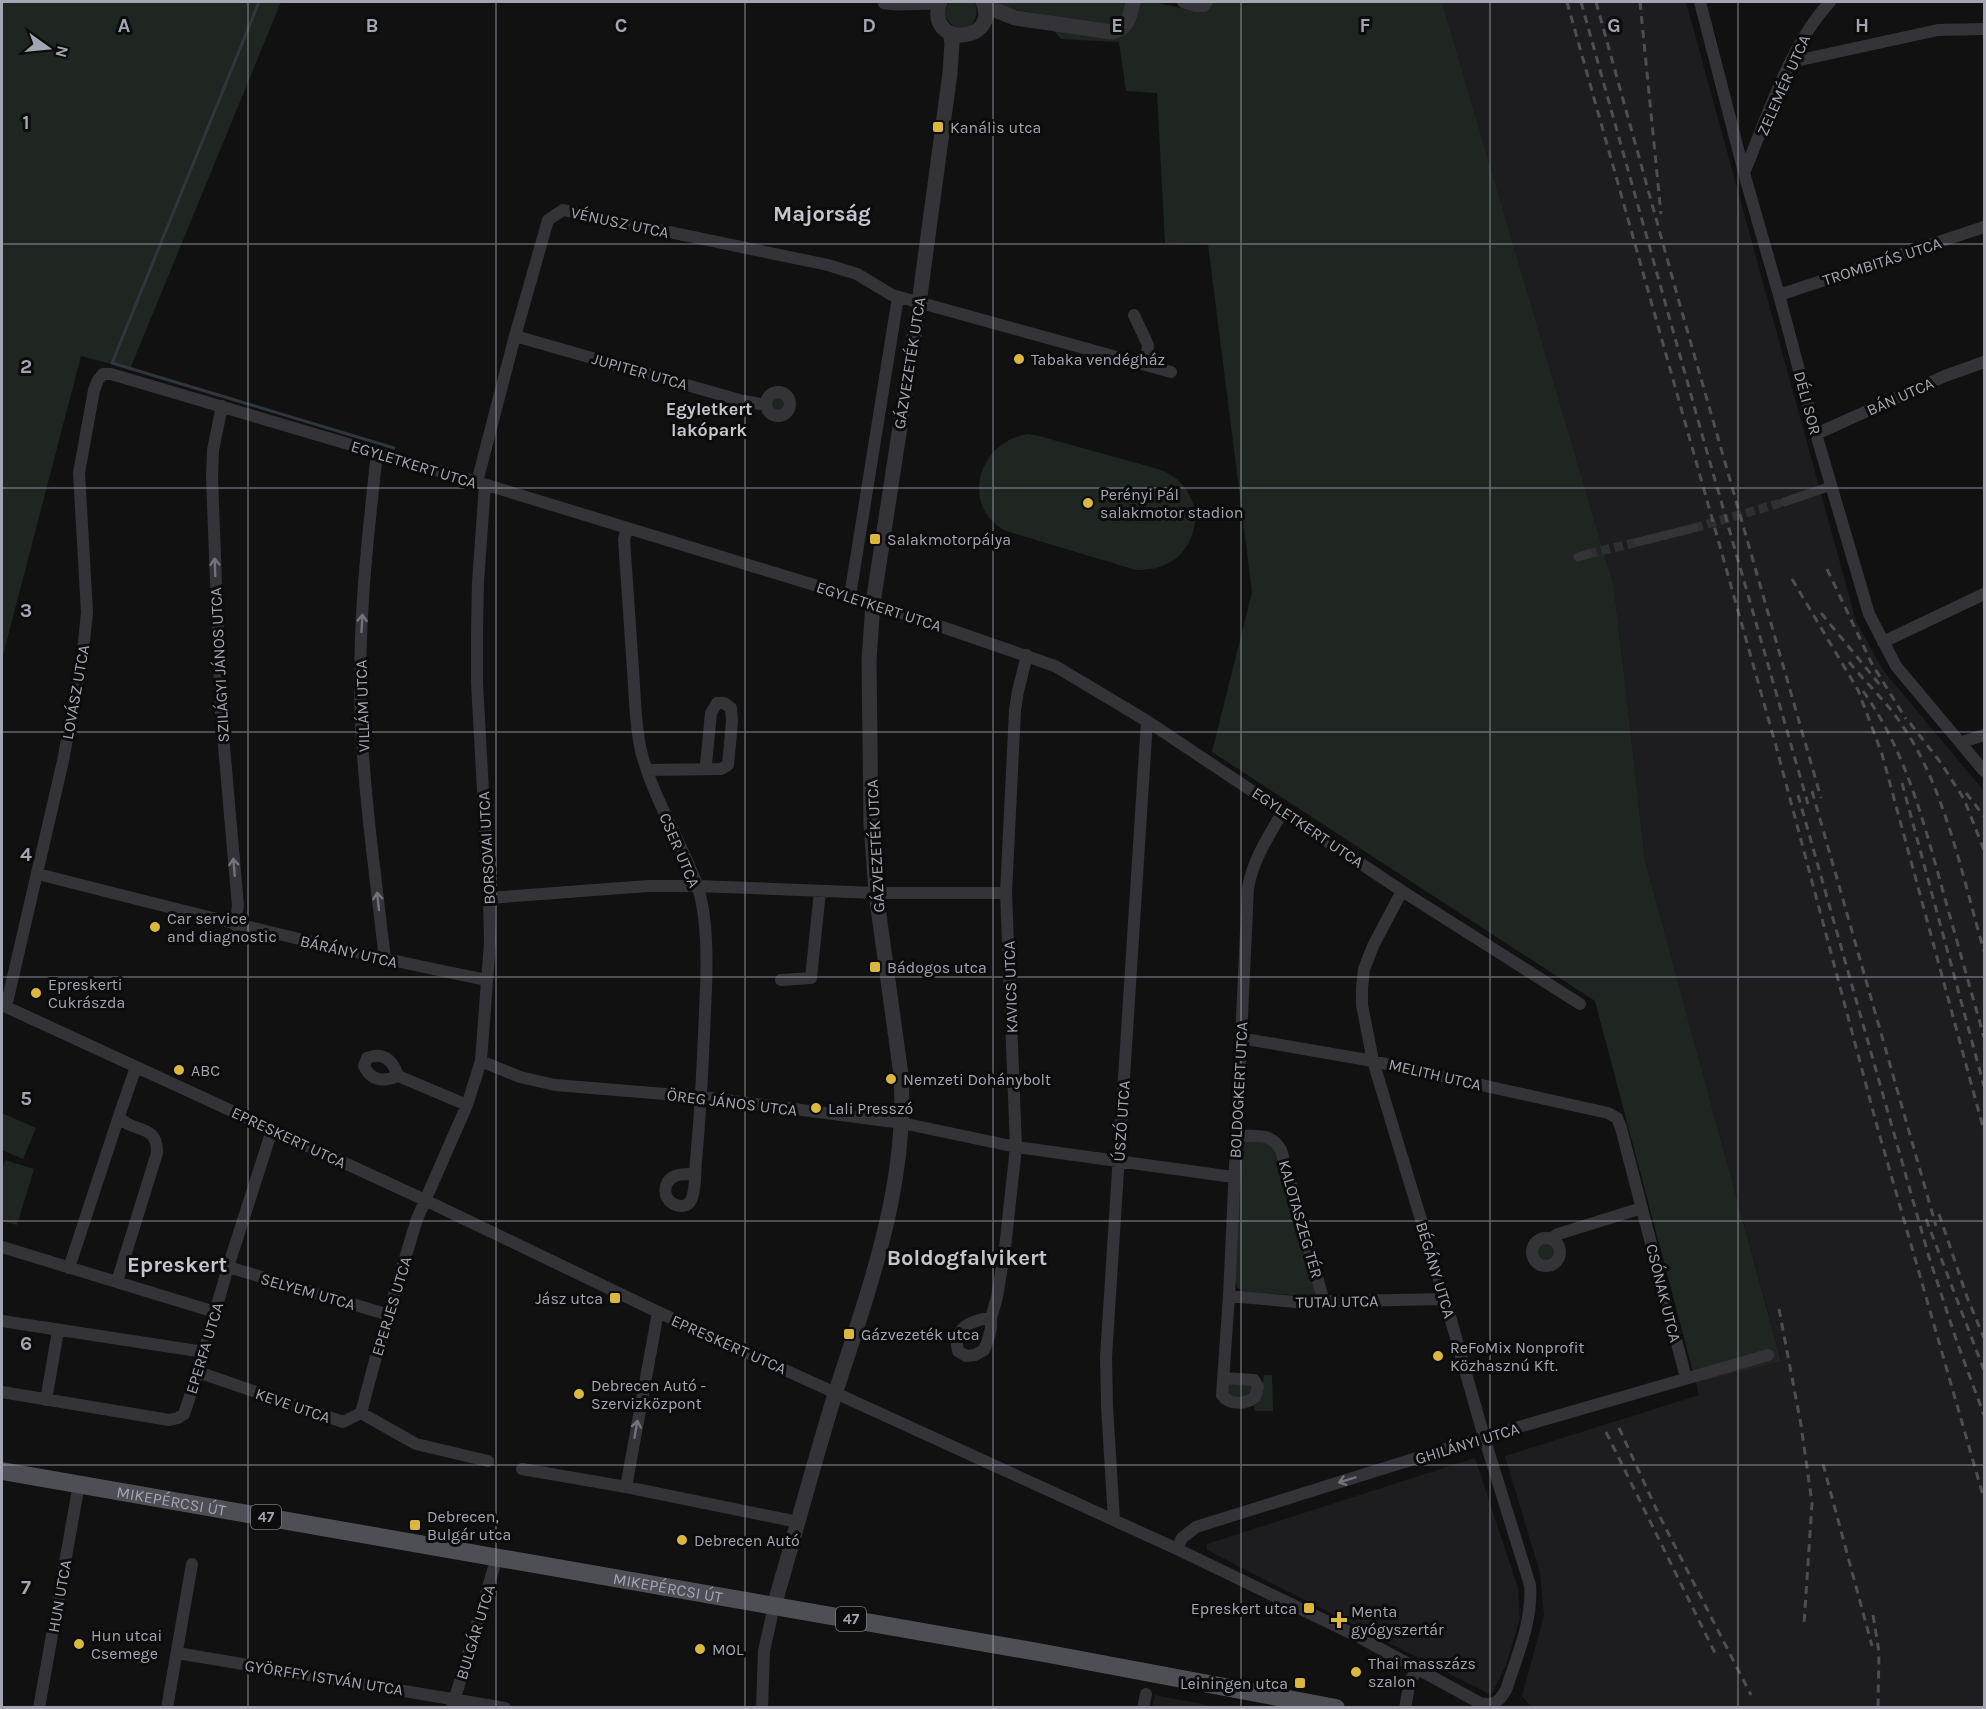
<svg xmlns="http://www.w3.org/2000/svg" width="1986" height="1709" viewBox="0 0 1986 1709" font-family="Karla,sans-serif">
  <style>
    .built { fill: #1d1d1f }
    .green { fill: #1f2621 }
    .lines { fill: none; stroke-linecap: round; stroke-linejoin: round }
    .stream { stroke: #30363d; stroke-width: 3 }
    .pedestrian-tunnel { stroke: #2e2f32; stroke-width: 9; stroke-dasharray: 9 4.5; stroke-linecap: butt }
    .pedestrian { stroke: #343438; stroke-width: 9 }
    .minor { stroke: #343438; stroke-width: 12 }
    .tertiary { stroke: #343438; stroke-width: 15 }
    .primary { stroke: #4e4f55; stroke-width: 18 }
    .rail { stroke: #4d4e53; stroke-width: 3; stroke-dasharray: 8 6; stroke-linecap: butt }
    .oneway { stroke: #71737b }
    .grid { fill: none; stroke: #a3a6b1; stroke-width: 1.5; stroke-opacity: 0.55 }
    .poi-dot { fill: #dbb73f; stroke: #0c0c0d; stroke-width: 2 }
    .labels { text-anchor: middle; stroke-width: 6; stroke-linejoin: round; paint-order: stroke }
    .shield { fill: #0c0c0d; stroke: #767880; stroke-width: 1.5 }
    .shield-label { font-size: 15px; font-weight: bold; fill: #a3a6b1 }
    .street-label { font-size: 16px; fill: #a3a6b1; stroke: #0c0c0d }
    .poi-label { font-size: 16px; fill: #a3a6b1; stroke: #0c0c0d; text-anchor: start }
    .neighbourhood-label { font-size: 18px; font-weight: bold; fill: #c4c5cd; stroke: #0c0c0d }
    .district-label { font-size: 22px; font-weight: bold; fill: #c4c5cd; stroke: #0c0c0d }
    .grid-label { font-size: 20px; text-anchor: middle; font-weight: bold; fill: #a3a6b1; stroke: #0c0c0d; stroke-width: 6; stroke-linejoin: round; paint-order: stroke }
  </style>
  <rect width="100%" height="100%" fill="#111112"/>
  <!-- built -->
  <path class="built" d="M1442,2H1686L1856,621L1883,670L1984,791V1707L1532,1708L1522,1696L1544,1615L1540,1573L1505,1456L1699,1395L1696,1383L1781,1360L1645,860L1614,587Z
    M1475,1458L1518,1588L1520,1618L1506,1665L1491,1695L1207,1550V1544Z
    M1155,1695L1217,1707H1152Z"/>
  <!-- green -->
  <path class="green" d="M2,2H281L130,369L81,356L2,659Z
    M948,2H1154L1198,12L1202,2H1442L1614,587L1645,860L1781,1361L1696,1383L1595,1001L1212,752L1252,592L1208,244L1165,243L1157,93L1126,91L1119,42L1061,39L1039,14L975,3C983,27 958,39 945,16Z
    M770 404a8 8 0 1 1 16 0a8 8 0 1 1-16 0Z
    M1027,434L1039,436L1158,469C1190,479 1205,514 1188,544C1184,550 1179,557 1172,561C1161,568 1149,570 1136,570L1006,531C959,507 978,442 1027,434Z
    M2,1113L36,1128L23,1159L2,1150Z
    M1250,1138L1274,1146L1320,1290L1315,1297L1242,1291L1237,1287L1234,1276L1241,1142Z
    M5,1160L34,1169L17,1225L2,1221V1171Z
    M1537 1252a9 9 0 1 1 18 0a9 9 0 1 1-18 0Z
    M1264,1375H1272L1273,1411H1255L1253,1403L1261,1395Z
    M1228,1383H1247L1252,1387L1249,1397L1235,1398L1228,1395Z"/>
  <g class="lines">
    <!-- stream -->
    <path class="stream" d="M259,2L112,363L394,448"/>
    <!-- pedestrian-tunnel -->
    <path class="pedestrian-tunnel" d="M1694,528L1784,502
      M1588,554L1638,542"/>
    <!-- pedestrian -->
    <path class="pedestrian" d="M1784,502L1831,486
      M1638,542L1694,528
      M1578,557L1588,554"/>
    <!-- minor -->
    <path class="minor" d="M1183,2L1196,6H1204L1207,2
      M1700,2L1746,180L1779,295L1816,434L1869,614L1896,666L1984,771
      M1791,62L1938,30L1984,29
      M1744,173C1767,118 1789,46 1830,2
      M1779,295L1984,227
      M1134,315L1148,345L1146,365
      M515,336L743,401L766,405
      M766 404a12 12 0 1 1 24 0a12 12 0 1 1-24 0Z
      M222,406L213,450L212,478L221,712L238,906L235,925
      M1816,434L1945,376L1984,362
      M377,453C367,542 357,633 361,723C365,802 376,881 385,959
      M477,482L515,336L548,220L563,210L828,265L857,274L892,295L1171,372
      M627,529L624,539C627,582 630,626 633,670C635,697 635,724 641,751C653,798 680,839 697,885C709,919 707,974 705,1011C703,1060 701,1110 696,1160C695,1170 696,1191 691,1200C688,1208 678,1207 672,1203C663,1197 663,1183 673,1177C679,1173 688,1174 695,1174
      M850,596L898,297
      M1883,642L1984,594
      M1962,742L1984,735
      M647,770L721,769L728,765L732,721L731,708L724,703H717L711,713L706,764
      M38,874C187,912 336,950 487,980
      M489,898L648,886H697L876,893H1006
      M781,980L811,978L820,891
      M2,1005L427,1201L658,1312L1177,1549L1359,1637L1480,1703C1494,1706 1499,1702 1506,1690C1517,1656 1533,1620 1530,1585L1484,1437L1445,1299L1373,1061L1362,1005V988L1364,969L1373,946L1402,891
      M6,1007L63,761L83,651L87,612L79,473L94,390L98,380L103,374H111L477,482L873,603L1055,666L1147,721L1402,891L1580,1004
      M1240,1038L1373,1061L1608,1113L1617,1118L1621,1128L1686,1378
      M481,1061L520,1077L555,1085L702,1097L902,1123L1016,1147L1233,1177
      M398,1076C393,1061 384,1051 367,1058L364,1066C371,1081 383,1082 398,1076L467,1105
      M1236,1136C1255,1136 1271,1132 1281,1150L1324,1302
      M1532 1252a14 14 0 1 1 28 0a14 14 0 1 1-28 0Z
      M1551,1239L1558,1234L1642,1208
      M2,1247L215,1312
      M228,1267L389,1315
      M69,1268L119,1116
      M117,1282L157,1153C158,1122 131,1134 119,1116L136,1067
      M1229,1296L1296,1302L1445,1299
      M991,1318C971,1320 952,1328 958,1351L966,1356L975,1355L984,1350L988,1340L991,1328V1318L997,1297L1005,1248L1016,1147L1006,893L1015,710L1018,691L1027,655
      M2,1321L204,1352
      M198,1372L343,1422L361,1413L416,1444L488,1461
      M1224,1378L1254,1380L1258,1387L1255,1397C1245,1405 1229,1405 1222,1395L1229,1296L1248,888C1253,859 1269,836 1283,811
      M2,1392L169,1420L178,1418L184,1414L198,1372L228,1267L272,1130
      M46,1400L58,1331
      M361,1413L382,1334L417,1219L467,1105L481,1061L490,942L489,898L477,683V632L478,582L485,485
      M522,1469L626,1487L798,1522
      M626,1487L658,1312
      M1114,1520L1107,1406L1106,1357L1147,721
      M1177,1549L1182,1538L1196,1527L1484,1437L1768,1355
      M177,1653L505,1708
      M39,1708L79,1484
      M167,1708L192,1564
      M452,1708L497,1557
      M762,1708L764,1651L774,1606
      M1143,1708L1146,1694
      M1405,1708L1410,1681L1417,1670"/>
    <!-- tertiary -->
    <path class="tertiary" d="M885,2L898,3L932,2
      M940,2C924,48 1001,44 983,2
      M985,6L1015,18L1112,32C1128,29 1130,16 1133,2
      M774,1606C795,1534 814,1462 836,1391C869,1289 908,1184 901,1075L876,893L871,824L869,660L873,603L919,303L950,73L952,43L950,33"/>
    <!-- primary -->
    <path class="primary" id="s1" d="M2,1471L1049,1654L1336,1708"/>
    <!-- rail -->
    <path class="rail" d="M1567,2L1776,746L1877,1126L1984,1499
      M1581,2L1705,445L1808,804
      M1596,2L1680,305L1821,798
      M1640,2L1661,214
      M1827,569L1872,664L1906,719
      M1792,579L1858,690L1882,754L1984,1131
      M1821,613L1880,685
      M1849,662C1866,683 1887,702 1902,725C1945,787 1963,879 1984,951
      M1863,691C1903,747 1921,812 1939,877C1954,931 1969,984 1984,1037
      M1910,723L1941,763L1964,799L1984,850
      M1902,783L1984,1086
      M1812,791L1936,1226
      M1966,793L1984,816
      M1798,795L1929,1257L1957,1342L1984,1415
      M1939,1214L1967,1297L1984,1338
      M1926,1219L1984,1370
      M1779,1309L1801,1425L1812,1503L1804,1624
      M1619,1428L1660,1517L1751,1695
      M1606,1432L1715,1653
      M1823,1464L1872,1646
      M1873,1615L1879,1652L1878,1708"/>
  </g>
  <!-- one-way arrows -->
  <defs><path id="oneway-shaft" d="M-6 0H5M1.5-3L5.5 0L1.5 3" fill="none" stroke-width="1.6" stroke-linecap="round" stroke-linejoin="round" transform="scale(1.5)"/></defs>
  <g class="oneway">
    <use href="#oneway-shaft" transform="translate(215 567) rotate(-92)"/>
    <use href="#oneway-shaft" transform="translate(362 623) rotate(-87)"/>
    <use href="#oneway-shaft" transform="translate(234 867) rotate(-95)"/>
    <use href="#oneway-shaft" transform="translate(378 901) rotate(-96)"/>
    <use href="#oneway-shaft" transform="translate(636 1429) rotate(-80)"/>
    <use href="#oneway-shaft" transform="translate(1347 1480) rotate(163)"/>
  </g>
  <!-- grid -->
  <path class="grid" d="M248,2V1708M496,2V1708M745,2V1708M993,2V1708M1241,2V1708M1490,2V1708M1738,2V1708M2,244H1984M2,488H1984M2,732H1984M2,977H1984M2,1221H1984M2,1465H1984"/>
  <!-- markers -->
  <g class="poi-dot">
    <rect x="932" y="121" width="12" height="12" rx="3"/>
    <circle cx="1019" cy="359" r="6"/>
    <circle cx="1088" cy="503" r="6"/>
    <rect x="869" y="533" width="12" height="12" rx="3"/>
    <circle cx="155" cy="927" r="6"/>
    <rect x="869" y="961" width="12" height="12" rx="3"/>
    <circle cx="36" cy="993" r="6"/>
    <circle cx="179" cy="1070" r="6"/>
    <circle cx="891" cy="1079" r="6"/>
    <circle cx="816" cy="1108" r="6"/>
    <rect x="609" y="1292" width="12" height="12" rx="3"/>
    <rect x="843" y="1328" width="12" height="12" rx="3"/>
    <circle cx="1438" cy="1356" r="6"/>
    <circle cx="579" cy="1394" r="6"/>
    <rect x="409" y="1519" width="12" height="12" rx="3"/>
    <circle cx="682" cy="1540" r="6"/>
    <rect x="1303" y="1602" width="12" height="12" rx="3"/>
    <path d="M1336 1611h6v6h6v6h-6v6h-6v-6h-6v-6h6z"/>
    <circle cx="79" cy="1644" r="6"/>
    <circle cx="700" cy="1649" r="6"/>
    <circle cx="1356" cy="1672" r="6"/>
    <rect x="1294" y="1677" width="12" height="12" rx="3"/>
  </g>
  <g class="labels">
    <!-- shield labels -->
    <g class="shield">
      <rect x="251" y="1505" width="30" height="24" rx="4.5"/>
      <rect x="836" y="1607" width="30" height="24" rx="4.5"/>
    </g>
    <g class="shield-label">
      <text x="266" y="1522">47</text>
      <text x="851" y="1624">47</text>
    </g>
    <!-- street labels -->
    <g class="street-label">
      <text transform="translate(1783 85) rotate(-66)" y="6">ZELEMÉR UTCA</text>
      <text transform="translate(620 222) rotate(12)" y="6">VÉNUSZ UTCA</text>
      <text transform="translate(1882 261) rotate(-18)" y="6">TROMBITÁS UTCA</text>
      <text transform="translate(909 363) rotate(-81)" y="6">GÁZVEZETÉK UTCA</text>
      <text transform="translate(640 371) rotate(16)" y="6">JUPITER UTCA</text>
      <text transform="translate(1900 396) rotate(-24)" y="6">BÁN UTCA</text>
      <text transform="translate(1808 403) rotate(75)" y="6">DÉLI SOR</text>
      <text transform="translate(414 464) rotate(17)" y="6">EGYLETKERT UTCA</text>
      <text transform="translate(879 606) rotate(18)" y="6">EGYLETKERT UTCA</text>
      <text transform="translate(219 665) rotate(-93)" y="6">SZILÁGYI JÁNOS UTCA</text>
      <text transform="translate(75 692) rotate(-80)" y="6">LOVÁSZ UTCA</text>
      <text transform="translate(362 706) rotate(-92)" y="6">VILLÁM UTCA</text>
      <text transform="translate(1308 827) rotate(34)" y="6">EGYLETKERT UTCA</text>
      <text transform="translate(875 846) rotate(-93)" y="6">GÁZVEZETÉK UTCA</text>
      <text transform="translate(486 848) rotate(-93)" y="6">BORSOVAI UTCA</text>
      <text transform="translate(680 850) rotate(67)" y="6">CSER UTCA</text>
      <text transform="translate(349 951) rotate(13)" y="6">BÁRÁNY UTCA</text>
      <text transform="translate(1010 987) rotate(-92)" y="6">KAVICS UTCA</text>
      <text transform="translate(1435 1074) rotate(13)" y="6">MELITH UTCA</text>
      <text transform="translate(1238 1090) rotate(-87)" y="6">BOLDOGKERT UTCA</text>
      <text transform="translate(732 1102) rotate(7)" y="6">ÖREG JÁNOS UTCA</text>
      <text transform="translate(1121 1121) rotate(-86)" y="6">ÚSZÓ UTCA</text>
      <text transform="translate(289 1137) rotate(25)" y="6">EPRESKERT UTCA</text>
      <text transform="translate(1301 1219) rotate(74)" y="6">KALOTASZEG TÉR</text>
      <text transform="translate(1436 1270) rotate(73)" y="6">BÉGÁNY UTCA</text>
      <text transform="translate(308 1291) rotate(16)" y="6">SELYEM UTCA</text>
      <text transform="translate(1664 1293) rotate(76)" y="6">CSÓNAK UTCA</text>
      <text transform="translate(1337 1301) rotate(-1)" y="6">TUTAJ UTCA</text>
      <text transform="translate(391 1306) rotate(-73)" y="6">EPERJES UTCA</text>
      <text transform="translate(729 1344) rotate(24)" y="6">EPRESKERT UTCA</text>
      <text transform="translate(204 1348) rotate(-73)" y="6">EPERFA UTCA</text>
      <text transform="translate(293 1405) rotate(19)" y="6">KEVE UTCA</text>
      <text transform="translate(1467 1443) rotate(-17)" y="6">GHILÁNYI UTCA</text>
      <text dy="6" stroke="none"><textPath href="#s1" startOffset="172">MIKEPÉRCSI ÚT</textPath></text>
      <text dy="6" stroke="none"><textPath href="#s1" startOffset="676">MIKEPÉRCSI ÚT</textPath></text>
      <text transform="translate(59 1596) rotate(-80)" y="6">HUN UTCA</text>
      <text transform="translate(475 1632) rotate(-73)" y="6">BULGÁR UTCA</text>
      <text transform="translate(324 1677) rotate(9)" y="6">GYÖRFFY ISTVÁN UTCA</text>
    </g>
    <!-- poi labels -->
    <g class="poi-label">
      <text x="950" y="133">Kanális utca</text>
      <text x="1031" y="365">Tabaka vendégház</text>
      <text x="1100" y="500">Perényi Pál<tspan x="1100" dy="18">salakmotor stadion</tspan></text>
      <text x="887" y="545">Salakmotorpálya</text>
      <text x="167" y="924">Car service<tspan x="167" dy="18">and diagnostic</tspan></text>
      <text x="887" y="973">Bádogos utca</text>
      <text x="48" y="990">Epreskerti<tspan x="48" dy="18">Cukrászda</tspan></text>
      <text x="191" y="1076">ABC</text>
      <text x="903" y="1085">Nemzeti Dohánybolt</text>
      <text x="828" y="1114">Lali Presszó</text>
      <text x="603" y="1304" text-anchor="end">Jász utca</text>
      <text x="861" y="1340">Gázvezeték utca</text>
      <text x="1450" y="1353">ReFoMix Nonprofit<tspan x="1450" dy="18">Közhasznú Kft.</tspan></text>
      <text x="591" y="1391">Debrecen Autó -<tspan x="591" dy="18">Szervizközpont</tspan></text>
      <text x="427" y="1522">Debrecen,<tspan x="427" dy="18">Bulgár utca</tspan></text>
      <text x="694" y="1546">Debrecen Autó</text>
      <text x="1297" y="1614" text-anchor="end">Epreskert utca</text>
      <text x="1351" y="1617">Menta<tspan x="1351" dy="18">gyógyszertár</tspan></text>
      <text x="91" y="1641">Hun utcai<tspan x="91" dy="18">Csemege</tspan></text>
      <text x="712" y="1655">MOL</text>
      <text x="1368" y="1669">Thai masszázs<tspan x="1368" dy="18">szalon</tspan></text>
      <text x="1288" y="1689" text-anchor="end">Leiningen utca</text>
    </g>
    <!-- neighbourhood labels -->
    <g class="neighbourhood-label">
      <text x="709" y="415">Egyletkert<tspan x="709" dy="21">lakópark</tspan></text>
    </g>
    <!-- district labels -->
    <g class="district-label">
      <text x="822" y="221">Majorság</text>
      <text x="967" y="1265">Boldogfalvikert</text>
      <text x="177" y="1272">Epreskert</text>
    </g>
  </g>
  <g class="grid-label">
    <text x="124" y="32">A</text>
    <text x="372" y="32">B</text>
    <text x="621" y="32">C</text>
    <text x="869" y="32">D</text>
    <text x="1117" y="32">E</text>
    <text x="1365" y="32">F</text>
    <text x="1614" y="32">G</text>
    <text x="1862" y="32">H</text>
    <text x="26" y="129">1</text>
    <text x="26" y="373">2</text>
    <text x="26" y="617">3</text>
    <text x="26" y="861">4</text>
    <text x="26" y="1105">5</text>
    <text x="26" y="1350">6</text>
    <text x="26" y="1594">7</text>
  </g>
  <!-- border -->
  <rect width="1986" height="1709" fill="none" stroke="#a3a6b1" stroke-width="6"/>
  <!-- north arrow -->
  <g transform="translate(48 48) rotate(105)" stroke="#0c0c0d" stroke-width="4.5" paint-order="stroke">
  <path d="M0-4.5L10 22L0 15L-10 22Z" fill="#a3a6b1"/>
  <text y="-9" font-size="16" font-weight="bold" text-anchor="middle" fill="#a3a6b1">N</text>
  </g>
</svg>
